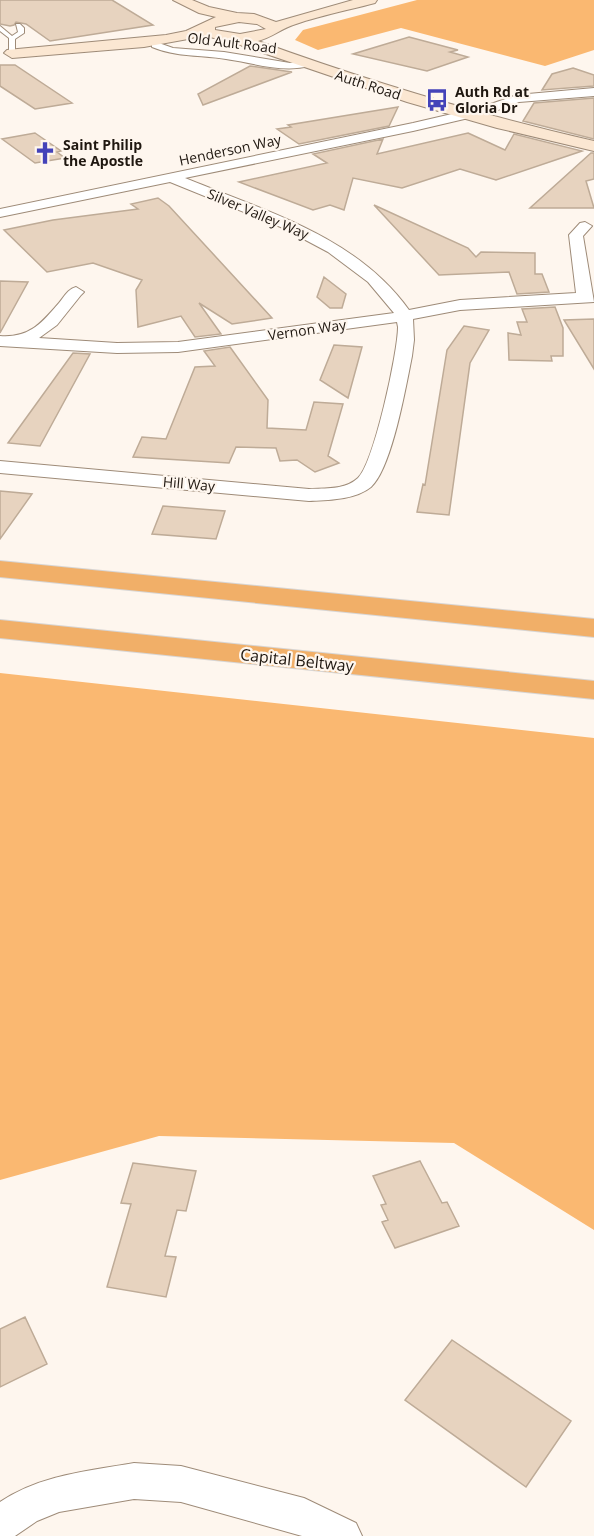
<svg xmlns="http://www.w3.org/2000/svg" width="594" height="1536" viewBox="0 0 594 1536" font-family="'Open Sans',sans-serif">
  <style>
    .forest { fill: #fab871 }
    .building { fill: #e7d3bf; stroke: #beab97; stroke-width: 1.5 }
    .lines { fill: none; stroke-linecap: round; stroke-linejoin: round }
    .lane-casing { stroke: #9e8b78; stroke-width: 2 }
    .street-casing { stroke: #9e8b78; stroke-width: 2 }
    .secondary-casing { stroke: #9e8b78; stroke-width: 2 }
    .highway-casing { stroke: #d7d5d4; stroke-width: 2 }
    .lane { fill: #fff; fill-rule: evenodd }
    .street { fill: #fff; fill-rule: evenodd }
    .secondary { fill: #fbe7d2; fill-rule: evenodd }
    .highway { fill: #f1af68; fill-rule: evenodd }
    .labels { text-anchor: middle; stroke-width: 4.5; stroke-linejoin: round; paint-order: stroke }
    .far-street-label { font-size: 14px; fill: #1f1710; stroke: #fef6ee }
    .far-poi-label { font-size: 14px; font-weight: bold; fill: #1f1710; stroke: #fef6ee; text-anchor: start }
    .street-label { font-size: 16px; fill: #1f1710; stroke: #fef6ee }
  </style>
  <rect width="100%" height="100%" fill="#fef6ee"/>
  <!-- forest -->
  <path class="forest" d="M417,0H594V50L545,66L401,28L318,50L295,40L303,30Z
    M0,673L594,738V1230L454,1143L159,1136L0,1180Z"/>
  <!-- building -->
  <path class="building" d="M0,0H112L153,25L50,41L26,24L16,22L14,25L10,26L0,24Z
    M409,37L458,50L450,52L468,57L427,71L353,54Z
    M0,65H15L72,103L35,109L0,86Z
    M250,66L292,72L203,105L198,94Z
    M573,68L594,75V86L542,90L552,74Z
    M594,98V139L523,121L534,103Z
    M398,107L389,126L299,144L277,129L291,127L288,125Z
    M35,133L61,151L57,152L65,158L35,163L2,139Z
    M468,133L505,150L514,134L582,151L496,180L460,169L402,188L353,178L344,210L330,205L313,210L239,182L327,163L313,154L383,139L377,154Z
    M591,153H594V179L586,181L594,208H530Z
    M158,198L169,206L272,318L232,324L199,303L221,334L195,337L181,316L138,327L136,290L142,280L93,263L47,272L4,230L53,220L138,209L131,204Z
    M374,205L468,248L476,257L481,252L535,253V274H542L549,292L517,294L509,272L439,275Z
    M324,277L346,294L342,308H330L317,297Z
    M0,281L28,282L0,333Z
    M555,307L563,328V356H551L552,361L509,360L508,333L521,335L517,322H527L522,309Z
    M594,319V369L564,320Z
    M464,326L489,330L470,363L449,515L417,512L423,484L425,485L447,350Z
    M334,345L362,347L348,398L320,380Z
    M230,347L268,400L267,428L306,430L314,402L343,404L328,456L339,463L315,472L297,460L280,461L276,448L236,447L229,463L133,457L142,437L166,439L195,367L215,366L204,351Z
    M73,353L90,354L40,446L8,443Z
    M0,491L32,494L0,539Z
    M163,506L225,511L216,539L152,534Z
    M420,1161L442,1203L447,1202L459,1226L395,1248L382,1222L388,1220L381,1205L386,1204L373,1176Z
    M133,1163L196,1171L186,1211L177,1210L165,1256L176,1257L166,1297L107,1287L131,1204L121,1203Z
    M25,1317L47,1364L0,1387V1329Z
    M452,1340L571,1421L526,1487L405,1400Z"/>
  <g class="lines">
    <!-- lane casing -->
    <g class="lane-casing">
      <path id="lane" d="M16,24H20L24,28V33L15,39V53L12,55L9,53V38L0,31V26L12,36L18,32Z"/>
    </g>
    <!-- street casing -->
    <g class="street-casing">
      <path id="street" d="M156,42L173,48L224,52L290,63L306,61L312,64L310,66C282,73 254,63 226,59C201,55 176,57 152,47V43Z
        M594,88V96L519,102L490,113L413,131L185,178C265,211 356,236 409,310L460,300L576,293L569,235L580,223L585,222L592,226L583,236L594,302L460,310L413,319L414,340L412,356C406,386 392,468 371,487C355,500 328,500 309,501L0,473V461L309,489C325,488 345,490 358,478C374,463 398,352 398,327L397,322L178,352L117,353L0,346V336C29,338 41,324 59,303C64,297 68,289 76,287L84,292L81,295L57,325L39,338L117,343L178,342L394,313L368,282L328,252L283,228L170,182L0,217V209L413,123L482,107L517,95Z
        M134,1463L181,1466L304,1498L356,1523L362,1536H302L181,1502L134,1499L59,1512L37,1521L15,1536H0V1502C40,1475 88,1471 134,1463Z"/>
    </g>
    <!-- secondary casing -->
    <g class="secondary-casing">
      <path id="secondary" d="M173,0H192L209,7L237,13L254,14L276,22L353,0H377L375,3C349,10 322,15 296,24C282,28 273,37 258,41C368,81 480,115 594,141V151L497,128L407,102L234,43L202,35L188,39L144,47L12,58L4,53L7,50L166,35L186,31L216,17L199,13ZM239,22L257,24L266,29L240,34L215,30V27Z"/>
    </g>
    <!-- highway casing -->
    <g class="highway-casing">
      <path id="highway" d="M0,561L594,619V637L0,577Z
        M0,620L594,681V699L0,638Z"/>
    </g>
    <!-- lane -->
    <use href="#lane" class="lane"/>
    <!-- street -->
    <use href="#street" class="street"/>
    <!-- secondary -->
    <use href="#secondary" class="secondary"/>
    <!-- highway -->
    <use href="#highway" class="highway"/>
  </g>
  <!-- icons -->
  <defs>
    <g id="bus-bare" transform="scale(1.8)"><path d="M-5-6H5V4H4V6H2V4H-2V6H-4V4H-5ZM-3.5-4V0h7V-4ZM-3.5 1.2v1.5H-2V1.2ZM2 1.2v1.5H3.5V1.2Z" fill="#4443b9" stroke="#fef6ee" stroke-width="2.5" paint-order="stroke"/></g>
    <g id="church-bare" transform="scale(1.8)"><path d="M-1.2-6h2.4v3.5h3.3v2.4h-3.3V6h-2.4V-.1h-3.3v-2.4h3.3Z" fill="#4443b9" stroke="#fef6ee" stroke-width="2.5" paint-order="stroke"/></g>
  </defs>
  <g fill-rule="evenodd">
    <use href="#bus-bare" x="437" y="100"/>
    <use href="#church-bare" x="45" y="153"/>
  </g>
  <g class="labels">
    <!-- far-street labels -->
    <g class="far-street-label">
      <text transform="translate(232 43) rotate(7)" y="5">Old Ault Road</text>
      <text transform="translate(368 85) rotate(18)" y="5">Auth Road</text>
      <text transform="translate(230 150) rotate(-12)" y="5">Henderson Way</text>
      <text transform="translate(258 214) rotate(23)" y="5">Silver Valley Way</text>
      <text transform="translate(307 330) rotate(-8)" y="5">Vernon Way</text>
      <text transform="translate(189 484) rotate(5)" y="5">Hill Way</text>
    </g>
    <!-- far-poi labels -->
    <g class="far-poi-label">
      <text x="455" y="97">Auth Rd at<tspan x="455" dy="16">Gloria Dr</tspan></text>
      <text x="63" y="150">Saint Philip<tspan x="63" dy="16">the Apostle</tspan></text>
    </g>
    <!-- street labels -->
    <g class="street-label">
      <text transform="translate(297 660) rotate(6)" y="6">Capital Beltway</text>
    </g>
  </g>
</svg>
